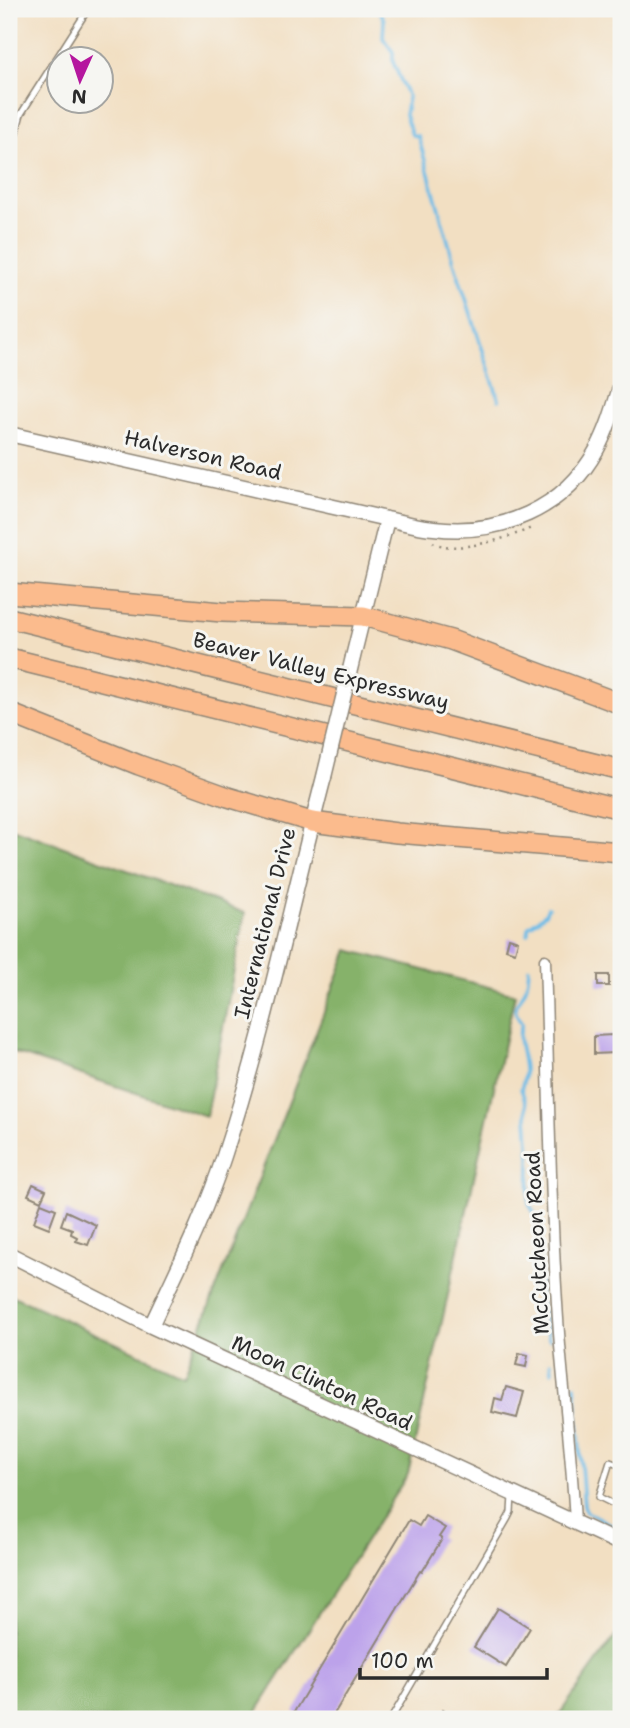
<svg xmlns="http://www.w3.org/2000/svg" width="630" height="1728" viewBox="0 0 630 1728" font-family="'Shantell Sans',sans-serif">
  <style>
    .forest { fill: #86b26a; stroke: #586e4a; stroke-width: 2 }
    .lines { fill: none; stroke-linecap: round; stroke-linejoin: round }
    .stream { stroke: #6cbce7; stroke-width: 3.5 }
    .building { fill: #bca2ea }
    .service-casing { stroke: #8e8576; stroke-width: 8 }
    .minor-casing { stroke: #8e8576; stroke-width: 13 }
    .tertiary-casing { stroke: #8e8576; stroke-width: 17 }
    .motorway-casing { stroke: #8e8576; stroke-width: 22 }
    .path { stroke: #8e8576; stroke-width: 2.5; stroke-dasharray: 2 5; stroke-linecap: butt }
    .service { stroke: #fff; stroke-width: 5 }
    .minor { stroke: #fff; stroke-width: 10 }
    .tertiary { stroke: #fff; stroke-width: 14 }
    .motorway { stroke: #fbbb8d; stroke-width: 19 }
    .tertiary-bridge-casing { stroke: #8e8576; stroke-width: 17; stroke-linecap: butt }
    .tertiary-bridge { stroke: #fff; stroke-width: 14 }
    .labels { text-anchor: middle; stroke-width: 6; stroke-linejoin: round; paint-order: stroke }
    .street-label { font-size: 21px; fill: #2b2b2b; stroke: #f6f6f2 }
  </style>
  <rect width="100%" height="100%" fill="#f6f6f2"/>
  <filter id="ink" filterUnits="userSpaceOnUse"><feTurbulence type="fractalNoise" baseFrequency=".0143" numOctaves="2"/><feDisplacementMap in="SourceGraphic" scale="14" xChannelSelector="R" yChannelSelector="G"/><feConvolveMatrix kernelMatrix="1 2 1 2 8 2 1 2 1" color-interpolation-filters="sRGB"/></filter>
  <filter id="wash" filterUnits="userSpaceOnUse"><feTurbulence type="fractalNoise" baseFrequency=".00686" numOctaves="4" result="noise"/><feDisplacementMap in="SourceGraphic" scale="28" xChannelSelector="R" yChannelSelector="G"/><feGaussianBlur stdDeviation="1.57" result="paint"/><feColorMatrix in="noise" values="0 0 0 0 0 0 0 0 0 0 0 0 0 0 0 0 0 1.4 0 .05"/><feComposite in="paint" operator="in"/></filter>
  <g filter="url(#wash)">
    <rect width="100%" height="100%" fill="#f2dfc2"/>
    <!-- forest -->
    <path class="forest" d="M9,827L245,913L206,1116L9,1051Z
      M348,950L515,994L408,1474L252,1719H9V1294L183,1374Z
      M621,1628V1719H556Z"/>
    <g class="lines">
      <!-- stream -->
      <path class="stream" d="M379,9L384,20L383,38L393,52V62L408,97L405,115L412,135L418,136L454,262L499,400
        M528,934V927L545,914L548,907
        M529,968C528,976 528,985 524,992C516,1007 510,1007 522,1024C513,1043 531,1065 521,1089L526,1103L530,1158L529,1204L536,1216L541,1274L539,1293L549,1339
        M551,1362L552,1371
        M575,1385L584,1506L587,1512L618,1528L619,1531"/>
    </g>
    <g id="blocks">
      <!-- building -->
      <path class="building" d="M509,938L518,941L515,952L506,949Z
        M598,975H609V986H598Z
        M613,1035L614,1053L594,1054V1036Z
        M33,1184L46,1190L41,1201L28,1195Z
        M41,1203L56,1209L49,1228L34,1222Z
        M66,1211L96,1225L88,1245L76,1241L77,1237L71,1234L72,1229L61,1225Z
        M519,1353L528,1355L526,1367L516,1365Z
        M506,1387L524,1392L517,1418L492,1412L495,1398L502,1400Z
        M425,1516L445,1528L439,1537L442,1539L422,1572L420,1571L331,1719H307L294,1712L409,1520L419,1526Z
        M498,1608L530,1628L506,1667L474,1647Z
        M443,1710L458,1719H437Z"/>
    </g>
  </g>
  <g filter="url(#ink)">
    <use href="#blocks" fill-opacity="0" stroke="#8e8576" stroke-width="2"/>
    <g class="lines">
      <!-- service casing -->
      <g class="service-casing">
        <path id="service" d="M9,158L21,114L88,9
          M621,1466L610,1462L599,1497L621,1508
          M391,1719L508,1518L511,1512L512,1496"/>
      </g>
      <!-- minor casing -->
      <g class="minor-casing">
        <path id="minor" d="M545,960C549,1084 550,1209 559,1333C564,1396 572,1460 575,1523"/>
      </g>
      <!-- tertiary casing -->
      <g class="tertiary-casing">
        <path id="tertiary" d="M9,434L387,519C402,522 418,527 434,528C499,536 565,509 597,449C608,429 614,407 621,384
          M353,657L387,519
          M9,1254L151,1326L621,1544
          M151,1326C177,1270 205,1215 224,1156C265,1032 291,903 324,777"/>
      </g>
      <!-- motorway casing -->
      <g class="motorway-casing">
        <path id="motorway" d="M9,593L222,612L363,616L451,640L621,704
          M9,618L621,770
          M9,658L621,809
          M9,713L139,765L228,797L312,822L397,833L621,852"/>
      </g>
      <!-- path -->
      <path class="path" d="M433,542C453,555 510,538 531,528"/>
      <!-- service -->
      <use href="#service" class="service"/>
      <!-- minor -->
      <use href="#minor" class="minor"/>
      <!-- tertiary -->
      <use href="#tertiary" class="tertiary"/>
      <!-- motorway -->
      <use href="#motorway" class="motorway"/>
      <!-- tertiary-bridge casing -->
      <g class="tertiary-bridge-casing">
        <path id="tertiary-bridge" d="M324,777L353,657"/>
      </g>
      <!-- tertiary-bridge -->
      <use href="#tertiary-bridge" class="tertiary-bridge"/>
    </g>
  </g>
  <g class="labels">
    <!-- street labels -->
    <g class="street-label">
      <text transform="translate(203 455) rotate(13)" y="7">Halverson Road</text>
      <text transform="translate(321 671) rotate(14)" y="7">Beaver Valley Expressway</text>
      <text transform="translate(265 923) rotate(-76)" y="7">International Drive</text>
      <text transform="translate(537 1243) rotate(-93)" y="7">McCutcheon Road</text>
      <text transform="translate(322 1383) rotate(25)" y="7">Moon Clinton Road</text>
    </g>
  </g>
  <!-- margin -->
  <rect width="630" height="1728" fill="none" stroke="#f6f6f2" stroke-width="35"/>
  <!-- north arrow -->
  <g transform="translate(80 80) rotate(183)"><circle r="33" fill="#f6f6f2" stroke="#a5a5a2" stroke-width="2"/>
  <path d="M0-5L12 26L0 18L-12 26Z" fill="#b5179e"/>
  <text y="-10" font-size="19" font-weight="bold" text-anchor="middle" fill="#2b2b2b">N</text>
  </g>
  <!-- scale -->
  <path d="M360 1668v10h187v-10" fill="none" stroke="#2b2b2b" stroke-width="3.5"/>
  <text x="371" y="1668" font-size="21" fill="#2b2b2b" stroke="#f6f6f2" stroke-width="5" paint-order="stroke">100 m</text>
</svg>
